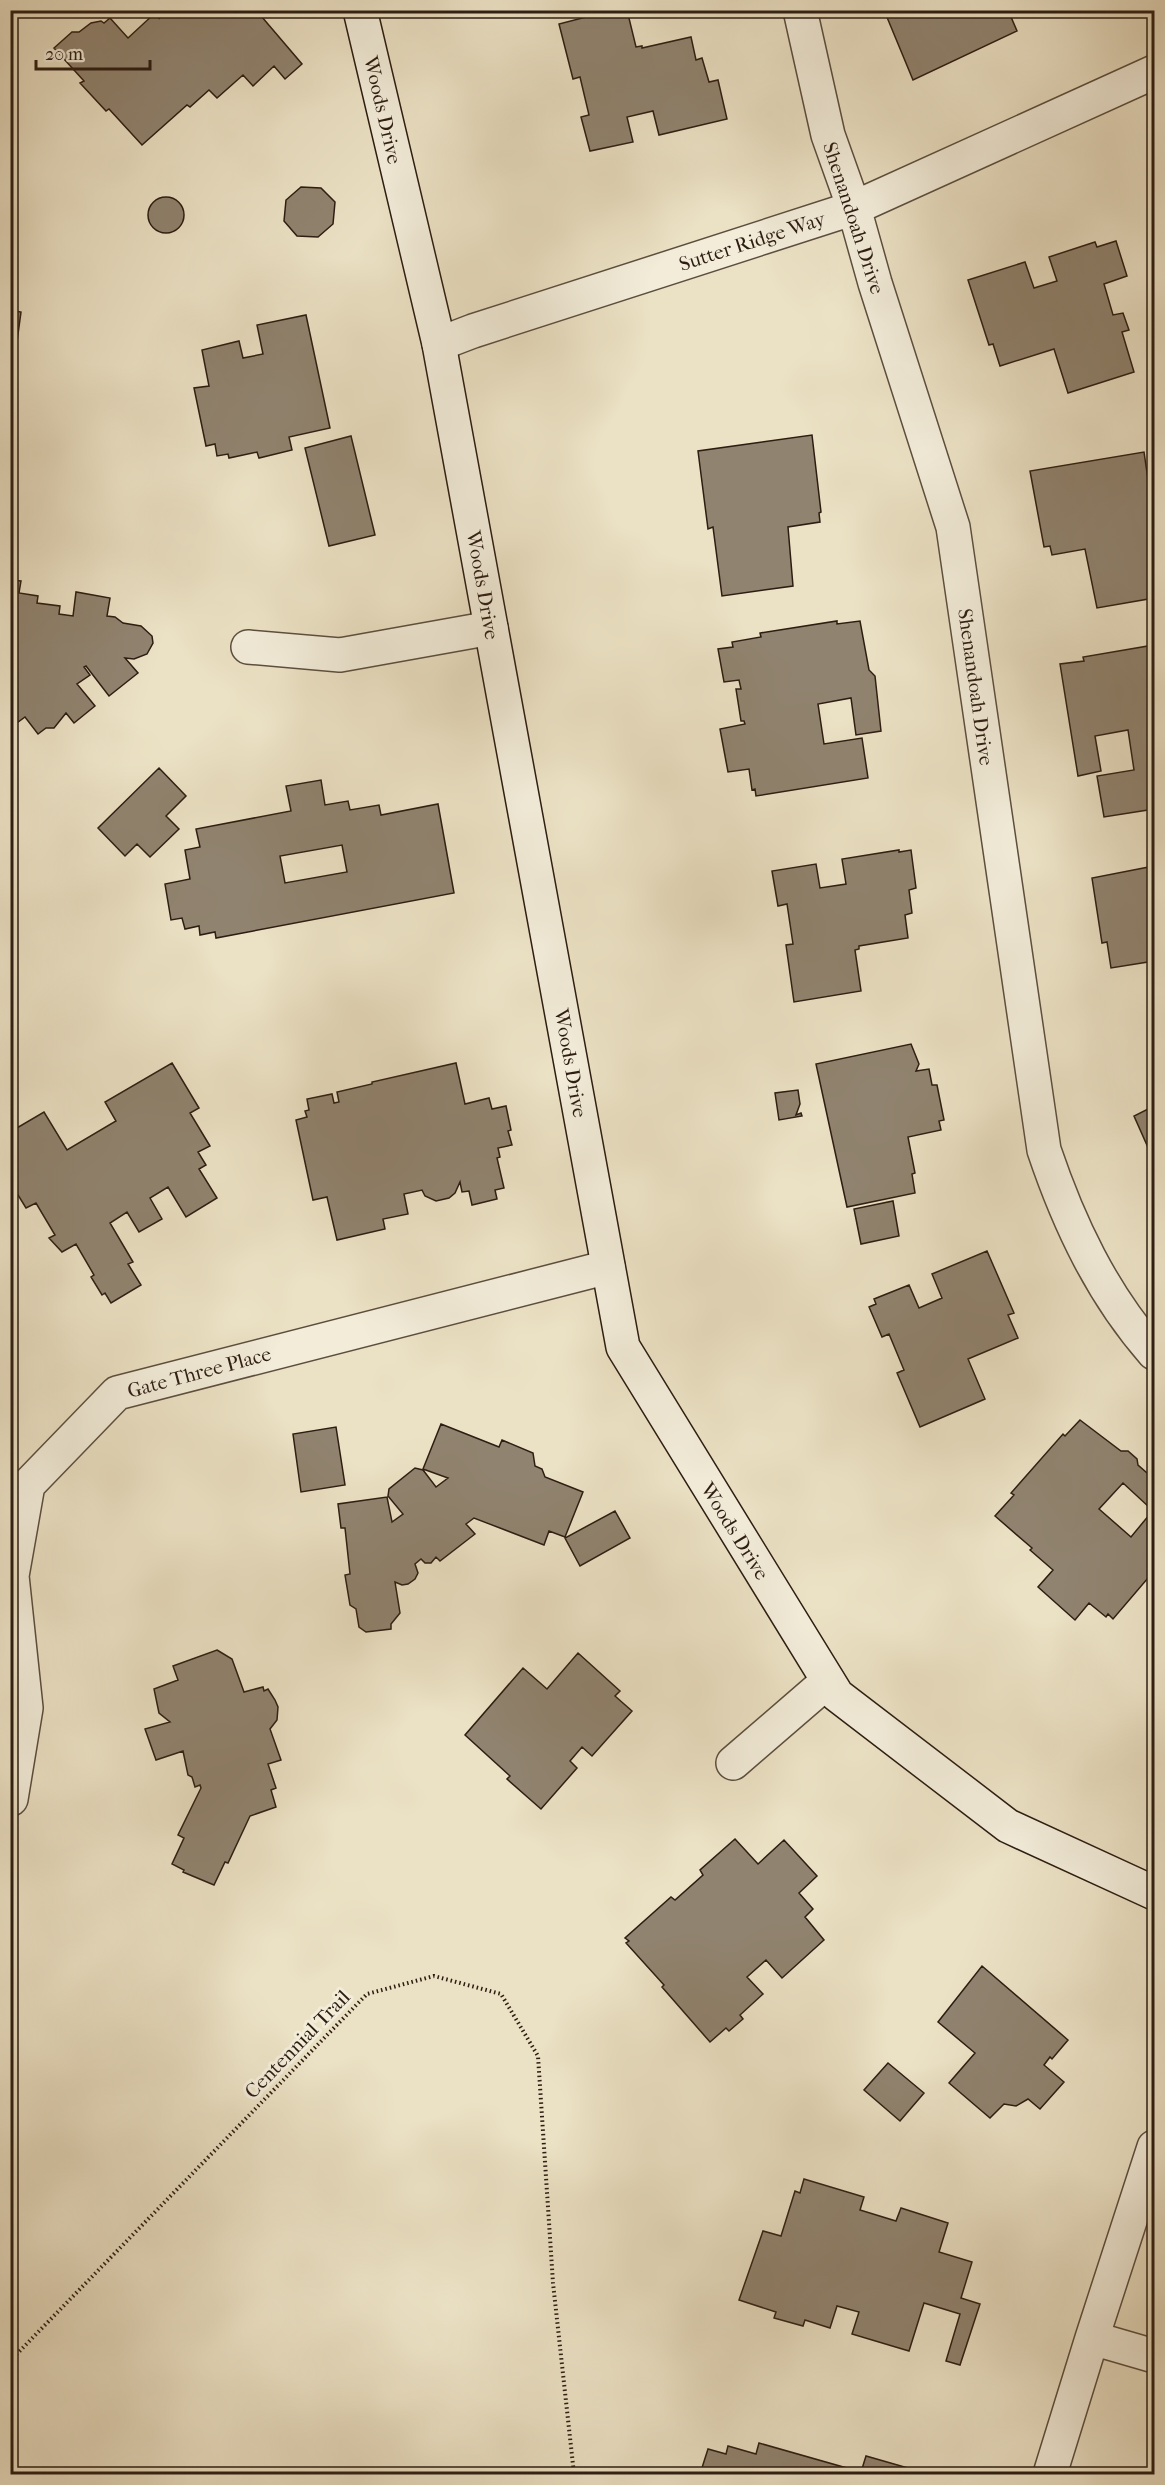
<svg xmlns="http://www.w3.org/2000/svg" width="1165" height="2485" viewBox="0 0 1165 2485" font-family="'IM FELL French Canon',serif">
  <style>
    .building { fill: #90836f; stroke: #2d1d12; stroke-width: 1.5; fill-rule: evenodd }
    .lines { fill: none; stroke-linecap: round; stroke-linejoin: round }
    .street-casing { stroke: #5c4e3e; stroke-width: 36 }
    .secondary-casing { stroke: #2d1d12; stroke-width: 36 }
    .path { stroke: #2d1d12; stroke-width: 4; stroke-dasharray: 1.5 3; stroke-linecap: butt }
    .street { stroke: #f2ecd9; stroke-width: 33 }
    .secondary { stroke: #f2ecd9; stroke-width: 33 }
    .labels { text-anchor: middle; stroke-width: 6; stroke-linejoin: round; paint-order: stroke }
    .street-label { font-size: 20px; fill: #2d1d12; stroke: #f2ecd9 }
  </style>
  <rect width="100%" height="100%" fill="#ebe1c4"/>
  <filter id="stains"><feTurbulence type="fractalNoise" baseFrequency=".00333" numOctaves="4"/><feColorMatrix values="0 0 0 0 .2 0 0 0 0 .09 0 0 0 0 .02 0 0 0 .5 -.17"/></filter>
  <radialGradient id="worn" r=".72"><stop offset=".6" stop-color="#630" stop-opacity="0"/><stop offset="1" stop-color="#630" stop-opacity=".3"/></radialGradient>
  <!-- building -->
  <path class="building" d="M161,10H256L302,64L285,79L274,66L253,86L243,75L217,98L209,90L190,107L187,105L142,145L109,109L106,111L80,83L84,81L54,48L72,32H79L91,23L101,21L104,23L110,18L128,38L155,13L159,18Z
    M613,10H627L636,47L642,46V48L691,37L696,60L702,58L709,82L718,80L727,119L659,135L653,111L627,117L633,142L590,151L581,117L589,115L580,77L573,79L559,24Z
    M884,10H1008L1017,31L913,80Z
    M301,187L321,188L335,202L333,224L318,237L297,236L284,221L286,200Z
    M148 215a18 18 0 1 1 36 0a18 18 0 1 1-36 0Z
    M1116,241L1127,276L1104,284L1113,315L1123,313L1129,330L1122,332L1134,372L1068,393L1054,349L1000,366L993,344L989,345L968,280L1025,262L1034,288L1057,281L1049,257L1095,242L1097,247Z
    M10,310L21,312L16,349L10,348Z
    M306,315L330,428L289,437L292,450L259,458L257,452L229,458L228,454L217,456L215,444L206,446L194,388L209,386L202,350L239,341L243,358L263,354L257,325Z
    M812,435L821,512L819,513L820,522L788,527L793,586L722,596L713,527L708,529L698,451Z
    M351,436L375,535L329,546L305,448Z
    M1144,452L1154,521V598L1097,608L1085,549L1052,555L1050,546L1044,547L1030,471Z
    M10,580L21,581L19,593L38,596L37,603L60,606L59,614L73,616L76,592L110,598L107,616L115,617L123,623L141,626L152,636L153,643L147,654L134,659L125,658L138,673L109,696L86,666L84,667L90,675L77,684L95,706L74,723L66,713L54,728H46L38,734L25,717L10,728Z
    M837,621V624L860,621L869,670L875,676L881,731L856,735L851,698L818,704L824,744L862,738L868,778L756,796L755,789L752,790L749,769L728,772L720,729L745,724L744,721H741L736,689H741L739,680L724,682L718,649L733,647L732,642L761,637L760,633Z
    M1154,645V809L1104,817L1097,776L1134,770L1128,730L1095,736L1101,771L1078,776L1060,664L1084,661L1083,657Z
    M159,768L186,796L166,816L179,829L150,857L137,844L125,856L98,828Z
    M321,780L325,805L348,801L350,810L379,805L381,815L438,804L454,893L216,938L215,932L200,935L199,926L185,929L182,918L171,920L165,884L190,879L185,850L200,847L196,829L291,811L286,786ZM342,845L347,872L285,883L280,856Z
    M899,850V852L911,850L916,888L909,890L912,913L905,915L908,938L859,946V949L855,950L861,991L794,1002L786,945L793,944L787,904L778,906L772,871L816,864L820,888L846,884L842,859Z
    M1154,866V961L1111,968L1107,942L1102,943L1092,878Z
    M911,1044L919,1064L916,1071L929,1069L932,1085H937L944,1120L939,1121L941,1130L908,1137L915,1173L912,1174L915,1193L847,1207L816,1064Z
    M172,1063L199,1108L190,1113L210,1146L198,1152L206,1165L199,1169L217,1198L186,1217L168,1187L150,1198L162,1219L139,1232L127,1212L110,1223L133,1262L128,1264L141,1285L111,1303L105,1293L102,1295L91,1277L94,1275L76,1244L62,1252L49,1238L55,1235L36,1203L26,1208L10,1182V1132L44,1112L67,1150L116,1121L105,1102Z
    M456,1063L465,1104L489,1098L492,1109L506,1106L511,1130L508,1131L512,1145L498,1148L500,1157L497,1158L504,1188L495,1190L497,1199L472,1205L469,1191L462,1192L460,1182L455,1193L449,1198L436,1201L425,1196L422,1190L404,1194L408,1214L383,1219L385,1229L337,1240L327,1197L313,1200L296,1120L307,1117L305,1111L309,1110L307,1099L332,1094L334,1103L339,1102L337,1092L372,1084V1082Z
    M798,1090L800,1104L796,1115L801,1113L802,1116L779,1120L775,1093Z
    M1154,1106V1161L1134,1116Z
    M893,1201L899,1236L861,1244L854,1209Z
    M987,1251L1014,1313L1008,1315L1018,1338L968,1359L985,1399L920,1427L897,1373L904,1370L889,1334L882,1337L869,1307L876,1304L874,1299L909,1285L919,1308L942,1298L932,1274Z
    M1080,1420L1121,1451H1128L1137,1459L1138,1465L1154,1479V1503L1150,1508L1123,1483L1099,1509L1131,1537L1154,1509V1571L1113,1619L1108,1614L1106,1617L1089,1603L1075,1620L1038,1587L1053,1570L1030,1550L1032,1548L995,1516L1014,1495L1011,1493L1063,1434L1065,1436Z
    M441,1424L499,1447L502,1440L533,1453L535,1466L542,1469L545,1477L583,1492L565,1537L549,1531L544,1545L474,1518L466,1524L475,1534L440,1561L436,1557L431,1563H425L421,1559L415,1564L418,1573L415,1579L408,1584L402,1585L395,1582L400,1613L391,1624V1629L366,1632L359,1627L356,1609L350,1605L345,1575L350,1574L345,1528H341L338,1504L387,1497L392,1522L403,1514L388,1496L389,1489L415,1468L423,1470L436,1487L448,1478L423,1469Z
    M336,1427L345,1485L301,1492L293,1434Z
    M615,1511L630,1538L580,1566L565,1538Z
    M217,1650L232,1659L244,1692L263,1687L264,1691L268,1689L275,1700L278,1707L277,1720L270,1729L281,1760L268,1764L276,1788L271,1790L276,1807L250,1816L228,1863L225,1862L214,1885L183,1872L184,1870L172,1864L184,1838L178,1835L201,1788L200,1785L195,1787L192,1777L188,1775L183,1751L156,1760L145,1729L170,1722L159,1713L154,1689L178,1680L173,1666Z
    M578,1653L620,1691L615,1696L632,1711L592,1756L582,1747L570,1761L577,1768L541,1809L507,1779L510,1776L465,1735L523,1668L547,1689Z
    M735,1839L758,1864L784,1840L817,1876L799,1893L813,1909L805,1917L824,1940L782,1978L766,1960L747,1977L763,1994L740,2015L743,2019L729,2031L726,2028L710,2042L662,1987L664,1985L626,1943L629,1941L625,1938L671,1897L675,1900L703,1875L700,1870Z
    M982,1966L1068,2040L1052,2059L1050,2057L1044,2065L1064,2082L1040,2109L1028,2099L1016,2106L1004,2104L990,2118L949,2083L975,2053L938,2022Z
    M888,2063L924,2093L900,2121L864,2090Z
    M804,2179L864,2197L860,2210L896,2221L901,2208L948,2223L939,2252L972,2262L961,2298L980,2304L960,2365L946,2361L960,2314L924,2303L909,2351L852,2334L859,2312L837,2306L830,2328L805,2320L803,2326L774,2318L776,2312L739,2300L763,2231L781,2236L795,2191L800,2193Z
    M759,2443L861,2472L866,2456L908,2468L906,2474H700L708,2449L726,2454L728,2446L756,2454Z"/>
  <g class="lines">
    <!-- street casing -->
    <g class="street-casing">
      <path id="street" d="M800,10L828,135L854,208L875,283L953,527L1044,1150C1069,1224 1102,1294 1154,1353
        M439,344L473,331L854,208L1154,72
        M248,647L340,655L491,628
        M733,1763L828,1681
        M11,1799L26,1708L12,1576L28,1485L117,1393L608,1267
        M1092,2338L1154,2356
        M1050,2474L1092,2338L1154,2147"/>
    </g>
    <!-- secondary casing -->
    <g class="secondary-casing">
      <path id="secondary" d="M360,10L439,344L623,1347L837,1695L1008,1826L1154,1893"/>
    </g>
    <!-- path -->
    <path class="path" d="M10,2361L367,1994L434,1976L501,1994L538,2056L553,2283L574,2474"/>
    <!-- street -->
    <use href="#street" class="street"/>
    <!-- secondary -->
    <use href="#secondary" class="secondary"/>
  </g>
  <g class="labels">
    <!-- street labels -->
    <g class="street-label">
      <text transform="translate(383 110) rotate(77)" y="7">Woods Drive</text>
      <text transform="translate(854 218) rotate(72)" y="7">Shenandoah Drive</text>
      <text transform="translate(752 241) rotate(-18)" y="7">Sutter Ridge Way</text>
      <text transform="translate(483 585) rotate(80)" y="7">Woods Drive</text>
      <text transform="translate(976 687) rotate(82)" y="7">Shenandoah Drive</text>
      <text transform="translate(571 1063) rotate(80)" y="7">Woods Drive</text>
      <text transform="translate(199 1372) rotate(-15)" y="7">Gate Three Place</text>
      <text transform="translate(735 1531) rotate(58)" y="7">Woods Drive</text>
      <text transform="translate(297 2044) rotate(-46)" y="7">Centennial Trail</text>
    </g>
  </g>
  <!-- margin -->
  <rect width="1165" height="2485" fill="none" stroke="#ebe1c4" stroke-width="36"/>
  <rect x="12" y="12" width="1141" height="2461" fill="none" stroke="#2d1d12" stroke-width="3"/>
  <rect x="18" y="18" width="1129" height="2449" fill="none" stroke="#2d1d12" stroke-width="1.5"/>
  <!-- scale -->
  <path d="M36 60v9h114v-9" fill="none" stroke="#2d1d12" stroke-width="3"/>
  <text x="45" y="60" font-size="18" fill="#2d1d12" stroke="#f2ecd9" stroke-width="4.5" paint-order="stroke">20 m</text>
  <rect width="100%" height="100%" filter="url(#stains)"/>
  <rect width="100%" height="100%" fill="url(#worn)"/>
</svg>
